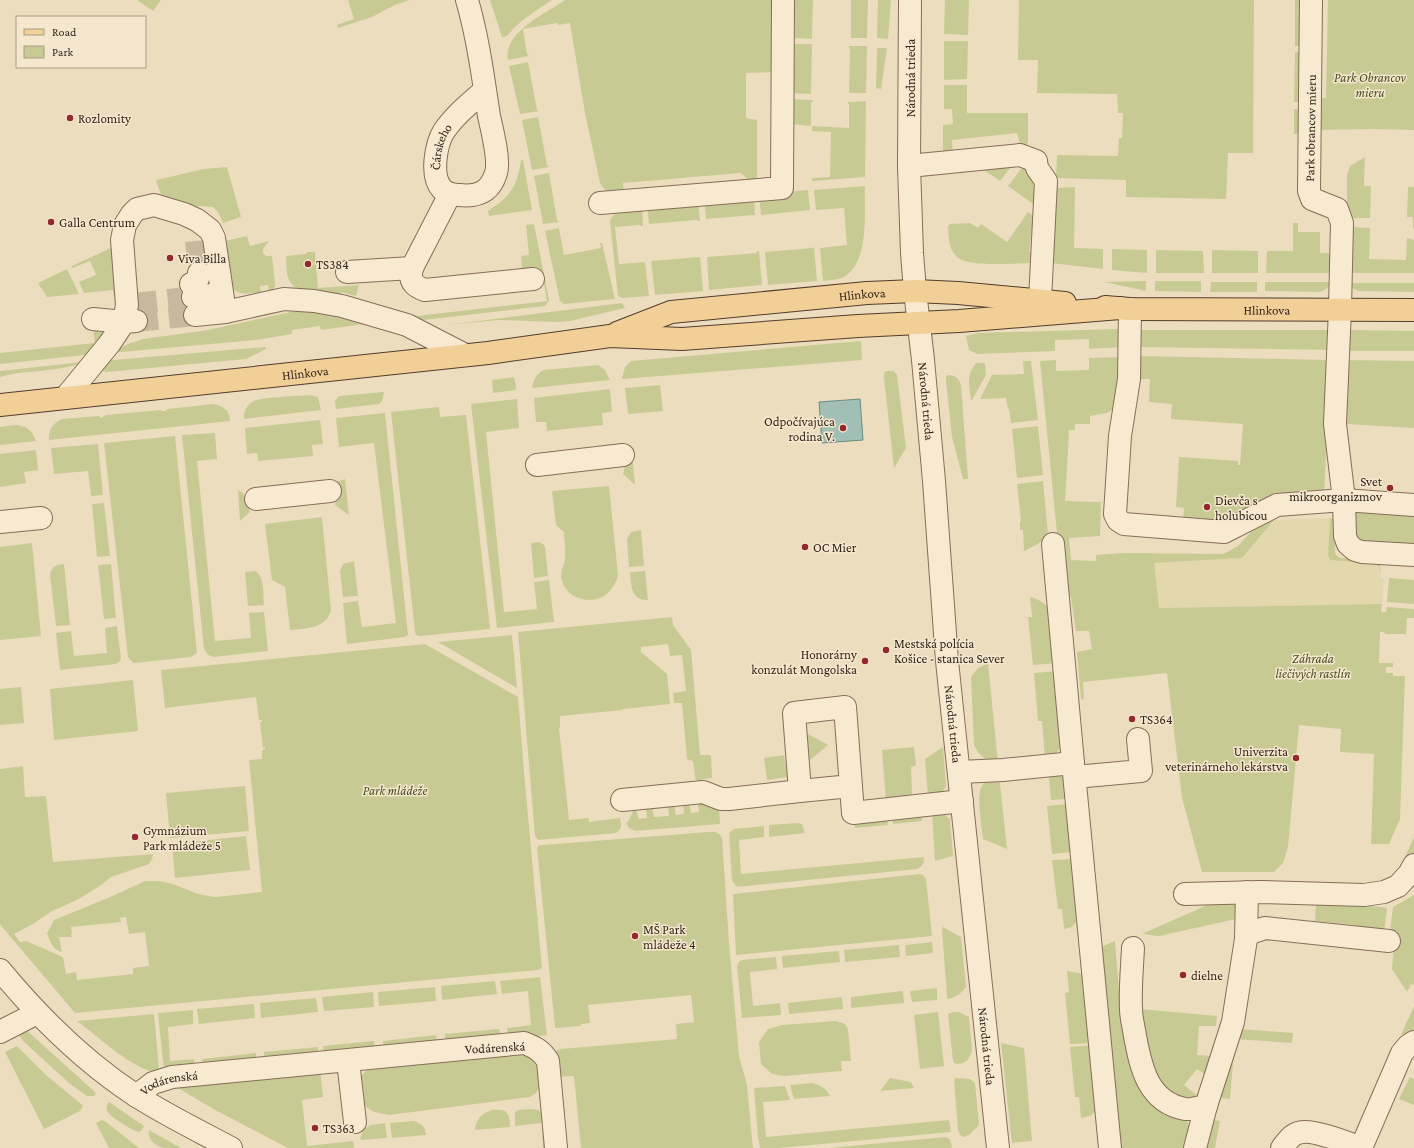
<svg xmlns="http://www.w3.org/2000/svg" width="1414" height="1148" viewBox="0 0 1414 1148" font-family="'Crimson Pro',serif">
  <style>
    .farmland { fill: #e3d7ac }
    .green { fill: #c7cb93 }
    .water { fill: #a2bfb5; stroke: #698c82 }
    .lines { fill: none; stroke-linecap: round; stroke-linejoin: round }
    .minor-tunnel { stroke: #c8b99e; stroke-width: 22; stroke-dasharray: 22 11; stroke-linecap: butt }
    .minor-casing { stroke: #856d57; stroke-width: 24 }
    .major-casing { stroke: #533c2c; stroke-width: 24 }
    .minor { stroke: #f8ead1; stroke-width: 22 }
    .major { stroke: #f1cf96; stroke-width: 22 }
    .poi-dot { fill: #94282f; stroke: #f5e7ce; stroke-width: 1.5 }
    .labels { text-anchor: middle; stroke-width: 3; stroke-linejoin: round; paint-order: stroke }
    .park-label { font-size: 13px; font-style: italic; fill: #485123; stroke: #f5e7ce }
    .street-label { font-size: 13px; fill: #35271c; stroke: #f5e7ce }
    .poi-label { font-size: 13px; fill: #35271c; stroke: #f5e7ce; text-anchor: start }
  </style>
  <rect width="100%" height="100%" fill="#edddbf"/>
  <!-- farmland -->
  <path class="farmland" d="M1330,518L1328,558L1373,563L1376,565L1380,571L1381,578L1384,579L1382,604L1159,608L1153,563L1242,558L1274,520Z"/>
  <!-- green -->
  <path class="green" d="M137,0H161L153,11Z
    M348,0H410L395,5L372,17L338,28L337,25L354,19Z
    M490,0H552C540,8 527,16 516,26C511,30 509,37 502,37Z
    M565,0H777L776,72L746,73V118L757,120V185H754L741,173L623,183L624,197C613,195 606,193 600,183L585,113L570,23L558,25L557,23L523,29L527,54L529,56L508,60C502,33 546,13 565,0Z
    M794,0H813L812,39L795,38Z
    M851,0H868L867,38H851Z
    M878,0H891L888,39L877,38Z
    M945,0H969L968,35L944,34Z
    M1019,0H1254L1253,153H1228L1226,199L1126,197V180L1056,178L1057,155L1118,156L1119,138H1122L1123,113H1118L1117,94L1037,93L1038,60H1018Z
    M1295,0H1305V46H1295Z
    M1328,0H1414V130L1374,129L1315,130V98H1326Z
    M944,41H968L967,79L944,80Z
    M788,44H812L811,94L788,93Z
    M849,46H867L866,93H849L850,49H849Z
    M877,48H887L881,89L876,88Z
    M1295,52H1304V102H1294Z
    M528,62L537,110L539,111L520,114L509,66Z
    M944,85H967V113H1028V142L1026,147L1021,148L1017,133L952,140L953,155L943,157V125L953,124L952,109H944Z
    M788,99L813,100V102H811V126L791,124Z
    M866,101L865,177L812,181V178L830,177L831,132L812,131V126L849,128V104H848V102Z
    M1294,109H1304L1303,134H1294Z
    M538,117L547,165L549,167L532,170L522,120Z
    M1365,157L1364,186H1371L1370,218H1352L1347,214V175L1350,166Z
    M521,160H523L532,210L489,216L488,211C511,196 517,187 521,160Z
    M1010,164V168L1000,181L978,166Z
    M227,167L241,217L223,223L218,212L213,207L200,206L176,209L162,198L156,180L204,169Z
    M1024,168L1030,171L1039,208L1008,186L1021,169Z
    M549,173L557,220L559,222L543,224L534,176Z
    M865,186C864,212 870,261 844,277C839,280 829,280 823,281L820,248L847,245L844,208L816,210L814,190Z
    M1075,187L1074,248L1103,249V269L1051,263L1055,188Z
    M1408,187H1414V230L1413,227V217H1407Z
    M808,190L810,210L761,215L759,194Z
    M754,195L755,217L754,215L706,219L704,199Z
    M698,200L700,221H698L697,220L649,224L647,204Z
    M642,205L643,226H641L640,225L615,227L619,264L645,262L649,296L622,298L618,296L610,221C616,208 629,208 642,205Z
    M1028,212L1038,219L1033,222L1029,252L1033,253L1032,263C1015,263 966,268 956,256C948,248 949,237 948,226L950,224L970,223L978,228L981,224L1007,242Z
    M1293,223H1298V232H1320V253H1336V273H1266L1267,251H1293Z
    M534,224L549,300L545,306L423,320L344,297L297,289C285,281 287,269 286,256L306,254L307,252H315L318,288L359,285L356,296L341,292L342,295L417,316L547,301L542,271L523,273L522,271L521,256L529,255L526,225Z
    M1352,227L1370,228L1369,259L1406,260L1407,238L1414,240V273H1347Z
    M559,228L564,255L601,248L600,243H602L615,299L564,304L560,301L545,231Z
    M247,236L250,246L269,241L263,249V253L266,256H272L275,283V287L272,290L269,291L268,285L260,286L261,292C248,294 239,296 230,286L225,241Z
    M115,246L118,302L115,304L113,290L84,293L79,282L96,275L90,261L72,268V266Z
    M813,247H814L817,281L768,285L765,252L813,248Z
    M1112,249L1147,250V273L1112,270Z
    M1156,250L1203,251L1204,273H1156Z
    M1212,250L1258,251V273H1212Z
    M757,251H759L762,285L709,290L707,257L757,253Z
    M700,257L703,291L655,295L651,261Z
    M67,269L79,294L47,297L38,283Z
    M1146,281V291L1104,282Z
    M1155,281H1201V292L1155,291Z
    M1211,282H1257V292H1210Z
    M1265,282H1333L1326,289L1320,292L1265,291Z
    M1348,283H1414V292L1358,291L1352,288Z
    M622,303L625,308L570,321L557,322L499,320L447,325Z
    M300,310H313L378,322L321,330L320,326L292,330V334L256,340L110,353L128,344L143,339L208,330Z
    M93,328L100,330L103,334L94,354L0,364V353L95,343Z
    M1117,329L1121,330L1123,347L1089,349V339L1055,340V351L977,354L969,350L966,336L978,333Z
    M1142,330H1329L1332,350L1137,347L1139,331Z
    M1350,330L1414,331V351H1344Z
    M861,341L862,360L622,379L625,367L631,361Z
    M266,347V349L246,359L107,372L101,371L102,361Z
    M1137,356L1331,360L1324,494L1223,524L1183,520L1184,508L1176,507L1179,457L1238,461V465H1240L1243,424L1171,419L1172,404L1149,402L1150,379H1136Z
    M1123,357L1116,408L1107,413L1090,416V424H1075V430H1068L1069,432L1065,501L1101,502L1100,536L1069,538L1071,560L1096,561V555L1122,553L1223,554L1238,546L1250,533L1270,519L1274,520L1242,558L1154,563L1159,608L1382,604L1381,612H1386L1387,607L1414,609V618H1407L1406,634H1385L1384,632H1380L1379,663H1393V667H1386V673H1393V676H1405L1400,819L1389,844H1371L1374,754L1340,752L1341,729L1299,725L1288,847L1283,863L1274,872H1202L1182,798L1167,673L1083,682L1084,700L1081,699L1077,652L1092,649L1089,631H1076L1071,597L1067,595L1062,584L1040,361L1056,360V371L1089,370V358Z
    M1344,360L1414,361V428L1346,424L1343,422Z
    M1023,361H1031L1038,420L1011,423L1009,409H1008L1006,398L980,399L992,375L1024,374Z
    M83,362C58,373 27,369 0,377V371Z
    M976,363H985L986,375L972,400H971C969,384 966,377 976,363Z
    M598,365L605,370L610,380L532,388C533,380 537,373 544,370Z
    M886,371H894L897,375L906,448L894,468L884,378V373Z
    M948,375C955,375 959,378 961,385L968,479H963L952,437L946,381V377Z
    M513,377L515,380L516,390L493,393L492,380Z
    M660,385L663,411L628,414L625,388Z
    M610,389L612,412L602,413L603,425L547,431L546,422H536L534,398Z
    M384,392L382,401L379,404L336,409L335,401L339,396Z
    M310,395L318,397L321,410L244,419C243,412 247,404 254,401C262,397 299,396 310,395Z
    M517,399L519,428L486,432L504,612L537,609L534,582L549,580L554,622L497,628L471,404Z
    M213,404C223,406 230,410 230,421L49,440C48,430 53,423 62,419L99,416L101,418L106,415L160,410L162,411H166L167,409Z
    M439,407L440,417L466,415L490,629L420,636L416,635L415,632L391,412Z
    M385,413L408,635L405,637L347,644L343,603L358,601L362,627L396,623L374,443L339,447L336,418Z
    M320,420L323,444L312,445L313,456L258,461L257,453L247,454L245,428Z
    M14,425C26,425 32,430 36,441L0,445V427Z
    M1038,426L1043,475L1017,478L1012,429Z
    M215,433L217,459L197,461L215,641L251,638L249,613L264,612L268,651L214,657L208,655L204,649L182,435Z
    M175,436L197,653L191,657L134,663L130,660L128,657L104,443Z
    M98,444L103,495L91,496L88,471L54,474L51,448Z
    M631,447L635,484H634L623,474L629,448Z
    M36,450L38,470L24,472L26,483L0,487V454Z
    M345,479L349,515L335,505L336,482Z
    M1043,481L1048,534L1038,544L1024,551L1023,530H1020V522L1021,521L1017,484Z
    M609,486L618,575C613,596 595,605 576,597C569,594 564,588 562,581C559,569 565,566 565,557C566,549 564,540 564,532L556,525L552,491Z
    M238,490L243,493L250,512L240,521Z
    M104,503L110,556L97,557L92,504Z
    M1352,509L1414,513V543L1412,545L1357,541Z
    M322,517L331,611C326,628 306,629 290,630L285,587L272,580L265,524Z
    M1330,518H1336L1335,552L1336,555L1340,558L1373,560L1380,563L1381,574L1379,567L1373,563L1330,560L1328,555Z
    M641,530L644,566L629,567L627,539L631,532Z
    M539,542L543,544L545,547L548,576L534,578L531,543Z
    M32,543L41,636L0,640V547Z
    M354,561L358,596L343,597L340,571L343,564Z
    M64,564L70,625L56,626L50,575C52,566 56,565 64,564Z
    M111,564L116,618L104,619L98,565Z
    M255,571C265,576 263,595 264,605L248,606L245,572Z
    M645,571L648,600C631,601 631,585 630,572Z
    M1389,578L1414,580V604L1387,602Z
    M1030,597C1039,599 1044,603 1051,610L1058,663L1033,665L1028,617H1032Z
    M672,617L673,625L691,650L700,755H711L712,778L703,779L702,781L696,780L695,777L693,761L687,759L682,703H674L673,693L686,691L682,655L670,656L668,644L641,647V652L667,674L670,704L623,709V710L560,716V727L559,728L569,820L589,818V822L620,818C621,825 623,828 616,833L538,840L535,836L518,632Z
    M117,626L121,659L119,662L116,664L60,670L56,633L71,631L74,656L107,653L105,628Z
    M512,635L517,688L438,642Z
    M425,644L518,697L524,772L542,968L538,970L481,975L75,1013L3,928L0,924V769L23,766L25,797L46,796L53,862L153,854L152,859L149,864L111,877L101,885L77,900L52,911L33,924L14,934L20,942L26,941L63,957L66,974L76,972L77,980L133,974V968L149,966L145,932L129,934L126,917L120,918L121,922L71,927L72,934H71L72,937H59L62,952C52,950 50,941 47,933L54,920L108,898L145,881H159L173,884L198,894L215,897L262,892L249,760L262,759V750L265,749V747L263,748L260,722H262V720H259L256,697L165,708L161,670Z
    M988,663L998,763C986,761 979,756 974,745L971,677L978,668Z
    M1059,671L1063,744L1057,752L1045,758L1042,721H1038L1034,673Z
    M133,680L138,731L54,740L50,689Z
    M21,687L24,723L0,725V689Z
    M806,733L828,745L809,761Z
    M914,747L916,766L911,767L912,793L910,798L886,802L882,750Z
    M943,747L946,786L943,791L936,794L928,796L925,759Z
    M784,755L788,777L767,780L764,758Z
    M1048,769C1066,776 1067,781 1068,799L1051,800Z
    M999,775L1007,849L983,839C982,825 975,795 983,784C987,779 993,777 999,775Z
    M245,786L249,831L170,838L166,793Z
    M698,802L719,807L720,824L635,831L629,828L626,822H628L635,807L639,819L647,818L646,808L652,807L654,817L669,816L668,806L674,804L676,815L684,814L683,804L689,803L691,813L699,812Z
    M1068,804L1072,852L1052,854L1047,806Z
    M920,811L922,821L893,824L892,813Z
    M932,812H941L950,819L953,856L935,861Z
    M886,814L888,825L855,828V822Z
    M797,823L802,824L805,833L769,837V825Z
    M764,826V837L739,840L741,874L924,857C924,863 923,866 917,869L737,887L732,881L729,833L734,829Z
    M708,832C715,832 718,831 722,838L729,943L739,1056L747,1085L753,1148H581L574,1076L556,1077L554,1055L555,1051L561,1049L677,1039L676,1024L694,1022L691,995L588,1005L590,1023L581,1024V1026L556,1028L555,1027L537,848L539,845H543Z
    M246,836L250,870L175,878L172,844Z
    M1414,837V858L1405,860V857Z
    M1073,859L1078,919L1072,927L1064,929L1062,909H1058L1052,860Z
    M919,874L923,875L926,879L932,936L736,955L733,894Z
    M1414,895V984L1413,985L1411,984L1407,992L1392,969L1395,933L1390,932L1393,907Z
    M1223,898L1237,904L1236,919L1159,936L1142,934Z
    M1316,902L1351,903L1387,908L1384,932L1360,929L1355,925L1315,921Z
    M943,927L961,937L966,987C961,993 956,998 948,999L947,997L942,929Z
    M1115,941L1121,1017L1136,1065L1185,1118C1192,1128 1190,1136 1188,1148H1116L1101,953L1103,946Z
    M932,942L933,953L906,956L905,945Z
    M899,945L900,957L845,962L844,950Z
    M839,951L840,962L783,968L782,956Z
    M776,957L777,969L750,972L753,1006L780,1003L781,1015L742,1018L737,966L739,962L742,960Z
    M1067,971L1079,973L1085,977L1096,1043L1070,1044L1065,993L1069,992Z
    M540,977L547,1035L508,1039L507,1028L531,1025L528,991L502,994L500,981Z
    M495,981L497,994L442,1000L441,986Z
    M435,987L436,1001L379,1006L378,992Z
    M937,988V1000L912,1002L910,991Z
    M903,991L904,1003L851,1008V997Z
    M373,992L374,1007L324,1011L322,997Z
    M842,997L843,1009L789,1014L788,1003Z
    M316,998L318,1012L261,1018L260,1003Z
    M254,1004L255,1018L199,1024L197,1009Z
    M1414,1006V1031L1401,1035Z
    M1140,1009L1217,1016L1216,1026H1199L1197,1055L1213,1056L1211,1078L1197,1069L1184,1085L1200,1098L1185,1103L1154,1082Z
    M193,1010V1024L168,1027L170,1061L194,1059L195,1072L164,1070L158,1013Z
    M938,1012L944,1066L920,1069L914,1015Z
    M953,1012H959L969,1017L972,1050L968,1060L963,1063L957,1064L954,1063L953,1061L948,1014Z
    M154,1014L159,1069L156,1072C131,1069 98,1036 77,1021Z
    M836,1021L845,1024L848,1029L851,1061H841L842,1071L784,1076L772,1074L761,1064L759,1042L768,1029L782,1025Z
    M22,1026L96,1093L94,1096H87L70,1084L23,1041L18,1034Z
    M499,1029L501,1040L446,1047L445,1034Z
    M1239,1029L1293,1033L1292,1043L1235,1039L1230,1099L1220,1098C1223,1075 1223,1047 1239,1029Z
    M436,1035L438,1048L384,1053L383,1041Z
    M374,1041L375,1054L324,1059L323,1046Z
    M1001,1043L1024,1048L1032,1141L1012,1143Z
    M1096,1045L1098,1108C1093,1115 1089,1117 1081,1118L1079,1097H1075L1070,1047Z
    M17,1046L46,1075L80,1103L83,1106L80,1111L44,1129L5,1052Z
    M318,1047L319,1060L265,1065L264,1052Z
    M510,1049L537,1058L541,1086L536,1093L530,1097L389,1115L374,1112L360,1103L359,1078L373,1064Z
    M256,1053L257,1066L204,1071L202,1059Z
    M320,1068L323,1097L302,1100L307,1146L353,1141L354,1148H288L215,1110L178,1088L173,1083Z
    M1410,1077L1414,1079V1105L1399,1099Z
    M890,1078L911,1082L914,1088L880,1091Z
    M955,1078L970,1079L975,1083L979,1125L969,1135L964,1137L960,1135L958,1130L954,1079Z
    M812,1083C821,1085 826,1088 830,1096L794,1099L790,1085Z
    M785,1086L790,1100L763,1102L766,1137L949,1120L951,1132L779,1148H760L758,1138L754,1088Z
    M109,1102L144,1126L141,1131L138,1132C131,1129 111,1118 107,1111C106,1107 107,1105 109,1102Z
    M531,1109L538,1110L543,1113L550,1148H543L542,1123L515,1126V1112L518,1110Z
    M492,1110C507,1109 510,1112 510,1127L475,1130C476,1119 482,1113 492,1110Z
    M1209,1119L1220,1121L1215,1148H1202Z
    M102,1120L106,1122L139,1148H109L96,1123Z
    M414,1121C422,1124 425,1126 426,1135L392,1138L390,1123Z
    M385,1123L387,1138L360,1140L363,1130L371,1125Z
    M149,1130L181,1148C176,1148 169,1148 164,1148C155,1146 147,1139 149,1130Z
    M945,1137L950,1139L952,1148H829Z"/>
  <!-- water -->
  <path class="water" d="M860,399L863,440L822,443L819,402Z"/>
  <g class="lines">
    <!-- minor-tunnel -->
    <path class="minor-tunnel" d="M196,241L199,273
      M135,304L193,297
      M136,321L195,315"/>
    <!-- minor casing -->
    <g class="minor-casing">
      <g id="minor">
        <path id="s1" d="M467,0C478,38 483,77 489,116C492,130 500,160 496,173C490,193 477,197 459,195C452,195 447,194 442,189C430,176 436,144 444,131C455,115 470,103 485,90"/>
        <path id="s2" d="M910,0L909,166L912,253L915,291L923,360L934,481L947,661L998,1148"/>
        <path d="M1311,0L1309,191L1312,199L1337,209L1342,223L1340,309L1335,424L1344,500L1345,536L1348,544L1355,550L1362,552L1414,555"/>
        <path d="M909,166L1020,155L1036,161L1037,168L1046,181L1040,300"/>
        <path d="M600,203L782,188L783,0"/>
        <path d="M412,268C409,280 413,286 425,290L533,279"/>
        <path d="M347,272L412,268L450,194"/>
        <path d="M191,284C197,281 199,279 199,273"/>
        <path d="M193,297L222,294"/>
        <path d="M1130,309L1129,379L1120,436L1115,514L1118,520L1124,524L1224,532L1277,505L1344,500L1414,505"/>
        <path d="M195,315L225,312L284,299L314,301L342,306L407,325L465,355"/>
        <path d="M93,319L124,322L136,321"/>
        <path d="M65,398L110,343L124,322L127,305L122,240L125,225L132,214L137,209L154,205L184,214L197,220L210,230L214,238L225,312"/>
        <path d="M537,465L623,455"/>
        <path d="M256,499L330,491"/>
        <path d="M0,522L41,518"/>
        <path d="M1053,544L1073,763"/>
        <path d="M959,772L1003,770L1073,763L1110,1148"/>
        <path d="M1075,777L1141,771L1138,739"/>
        <path d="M851,786L800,791L794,713L845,707L853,813L962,801"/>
        <path d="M622,800L703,792L721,799H729L800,791"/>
        <path d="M1185,894L1261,892L1364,895L1384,892L1398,886L1409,874L1414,865"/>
        <path d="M1246,939L1247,892"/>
        <path d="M1133,948C1132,969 1130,989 1131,1009C1131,1018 1134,1028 1135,1036C1141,1068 1148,1102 1185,1109C1191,1110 1200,1107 1206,1106"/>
        <path d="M0,970C39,1017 83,1061 135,1095C166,1115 199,1131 231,1148"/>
        <path d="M0,1032L37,1013"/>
        <path d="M348,1061L355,1122"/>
        <path id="s3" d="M136,1096L153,1083L172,1077L524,1043C535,1047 542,1051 548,1061L556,1148"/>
        <path d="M1195,1148L1206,1106L1233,1022L1246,939L1250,933L1265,928L1389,941"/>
        <path d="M1282,1148C1286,1143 1291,1135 1298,1133C1310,1128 1348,1143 1361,1148"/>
        <path d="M1361,1148L1402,1053L1408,1046L1414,1042"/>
      </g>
    </g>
    <!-- major casing -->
    <g class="major-casing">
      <g id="major">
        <path id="s4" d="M1105,307L1130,309L1414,310"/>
        <path id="s5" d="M617,333L671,312L867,293L915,291L958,293L1065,303"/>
        <path id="s6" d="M0,405L488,353L610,336L682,339L858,326L959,321L1120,308"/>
      </g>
    </g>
    <!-- minor -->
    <use href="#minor" class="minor"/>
    <!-- major -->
    <use href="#major" class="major"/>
  </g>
  <!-- markers -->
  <g class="poi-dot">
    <circle cx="70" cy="118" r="4"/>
    <circle cx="51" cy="222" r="4"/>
    <circle cx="170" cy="258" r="4"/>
    <circle cx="308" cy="264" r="4"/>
    <circle cx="843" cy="428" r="4"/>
    <circle cx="1390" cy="488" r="4"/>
    <circle cx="1207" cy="507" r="4"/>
    <circle cx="805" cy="547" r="4"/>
    <circle cx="886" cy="650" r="4"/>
    <circle cx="865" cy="661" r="4"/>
    <circle cx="1132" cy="719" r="4"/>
    <circle cx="1296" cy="758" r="4"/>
    <circle cx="135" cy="837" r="4"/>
    <circle cx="635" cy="936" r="4"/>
    <circle cx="1183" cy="975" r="4"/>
    <circle cx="315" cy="1128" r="4"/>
  </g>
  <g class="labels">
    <!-- park labels -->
    <g class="park-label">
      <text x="1370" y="82">Park Obrancov<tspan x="1370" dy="15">mieru</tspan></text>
      <text x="1313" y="663">Záhrada<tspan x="1313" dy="15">liečivých rastlín</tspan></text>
      <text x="395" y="795">Park mládeže</text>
    </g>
    <!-- street labels -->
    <g class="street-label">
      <text transform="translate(910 78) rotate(-90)" y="5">Národná trieda</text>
      <text transform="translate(1310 128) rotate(-89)" y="5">Park obrancov mieru</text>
      <text dy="5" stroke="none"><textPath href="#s1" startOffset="287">Čárskeho</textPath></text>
      <text dy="5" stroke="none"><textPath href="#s5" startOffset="250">Hlinkova</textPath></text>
      <text dy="5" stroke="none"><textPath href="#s4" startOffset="162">Hlinkova</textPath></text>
      <text dy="5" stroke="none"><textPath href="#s6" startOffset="307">Hlinkova</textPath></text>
      <text dy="5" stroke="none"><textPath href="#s2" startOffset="402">Národná trieda</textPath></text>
      <text dy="5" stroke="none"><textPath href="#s2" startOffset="726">Národná trieda</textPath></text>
      <text dy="5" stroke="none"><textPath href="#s2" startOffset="1050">Národná trieda</textPath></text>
      <text transform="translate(495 1047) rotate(-3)" y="5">Vodárenská</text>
      <text dy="5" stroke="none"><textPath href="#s3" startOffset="37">Vodárenská</textPath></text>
    </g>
    <!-- poi labels -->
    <g class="poi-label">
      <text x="78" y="123">Rozlomity</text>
      <text x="59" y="227">Galla Centrum</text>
      <text x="178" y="263">Viva Billa</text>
      <text x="316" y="269">TS384</text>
      <text x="835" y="426" text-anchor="end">Odpočívajúca<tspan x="835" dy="15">rodina V.</tspan></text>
      <text x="1382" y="486" text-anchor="end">Svet<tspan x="1382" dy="15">mikroorganizmov</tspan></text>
      <text x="1215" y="505">Dievča s<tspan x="1215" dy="15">holubicou</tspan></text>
      <text x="813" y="552">OC Mier</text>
      <text x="894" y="648">Mestská polícia<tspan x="894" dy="15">Košice - stanica Sever</tspan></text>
      <text x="857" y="659" text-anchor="end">Honorárny<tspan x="857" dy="15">konzulát Mongolska</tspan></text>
      <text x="1140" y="724">TS364</text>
      <text x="1288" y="756" text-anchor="end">Univerzita<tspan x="1288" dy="15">veterinárneho lekárstva</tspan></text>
      <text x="143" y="835">Gymnázium<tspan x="143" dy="15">Park mládeže 5</tspan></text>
      <text x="643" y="934">MŠ Park<tspan x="643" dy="15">mládeže 4</tspan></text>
      <text x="1191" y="980">dielne</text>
      <text x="323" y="1133">TS363</text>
    </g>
  </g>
  <!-- legend -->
  <rect x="16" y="16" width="130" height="52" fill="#f5e7ce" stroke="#a89a87"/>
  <rect x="24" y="29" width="20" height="6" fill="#f1cf96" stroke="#a89a87"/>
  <text x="52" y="36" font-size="12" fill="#35271c">Road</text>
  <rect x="24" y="46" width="20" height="12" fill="#c7cb93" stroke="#a89a87"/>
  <text x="52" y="56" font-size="12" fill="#35271c">Park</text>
</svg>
